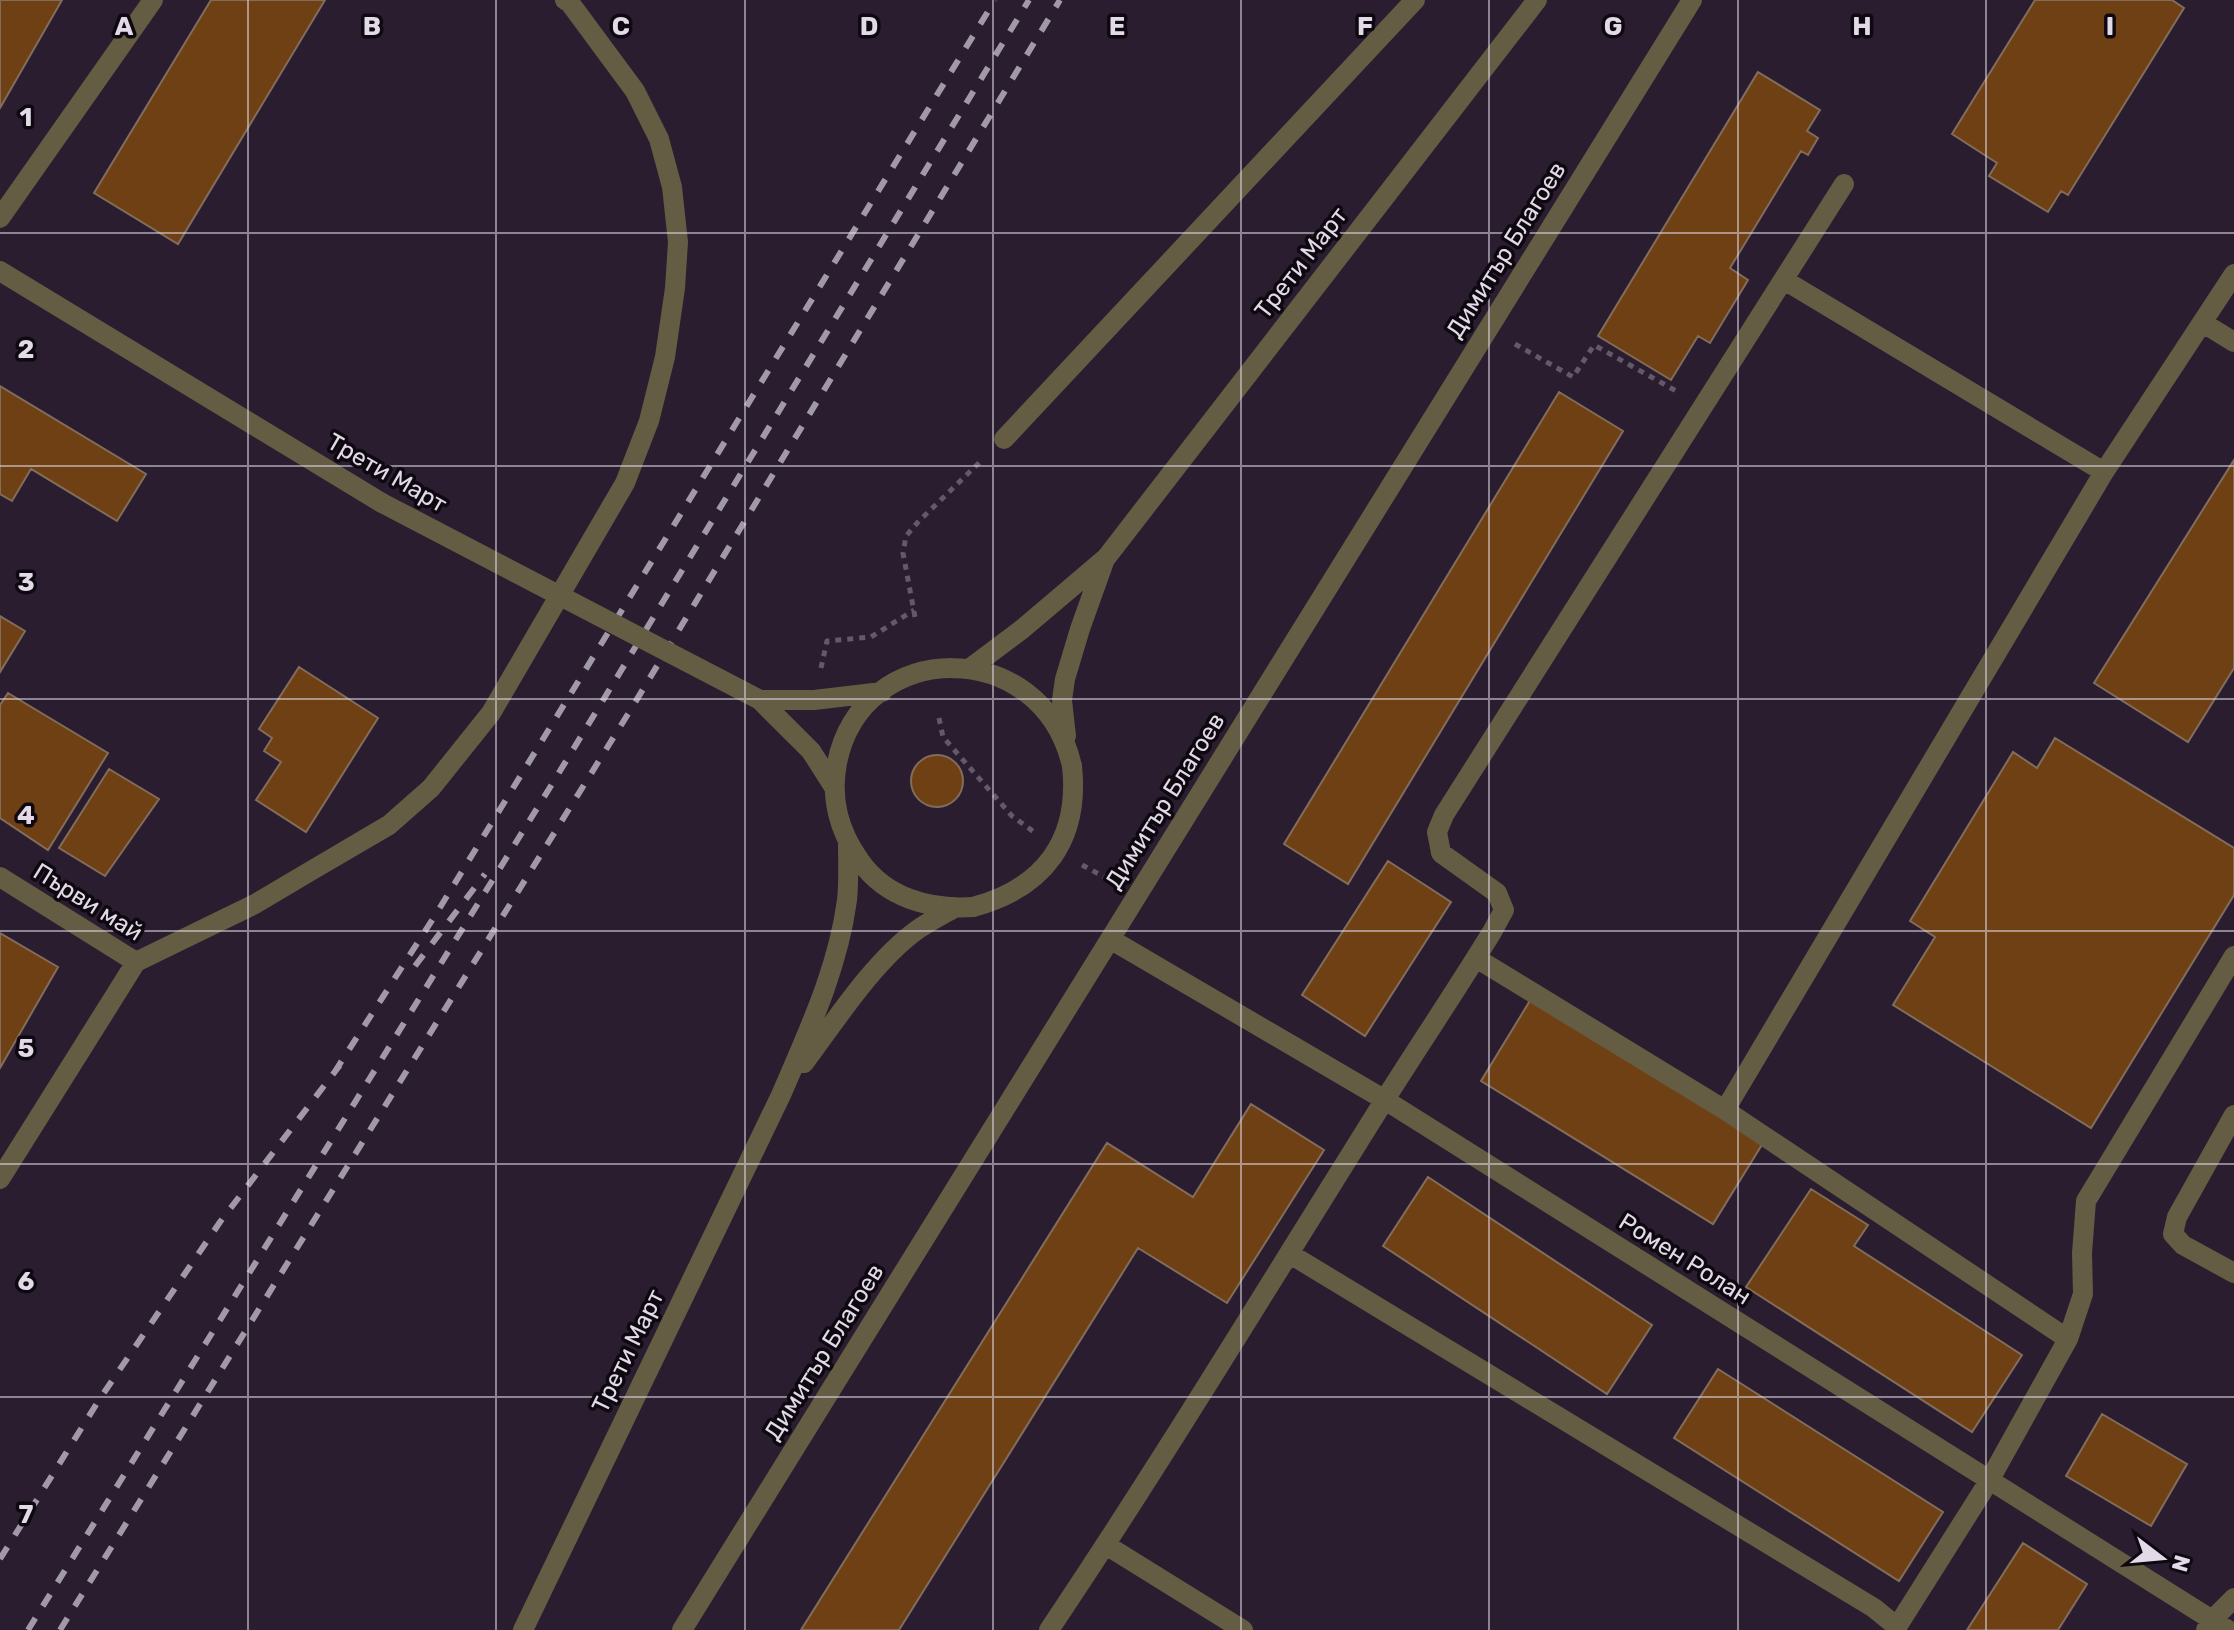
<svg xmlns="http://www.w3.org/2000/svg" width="2234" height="1630" viewBox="0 0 2234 1630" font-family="Rubik,sans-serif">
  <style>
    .building { fill: #6f4013; stroke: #826d5c; stroke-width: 2 }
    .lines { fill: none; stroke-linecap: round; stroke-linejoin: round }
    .path { stroke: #635969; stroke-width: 5; stroke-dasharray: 6 6; stroke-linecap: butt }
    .minor { stroke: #645c43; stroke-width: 20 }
    .rail { stroke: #a299a7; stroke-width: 6; stroke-dasharray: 14 14; stroke-linecap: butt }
    .minor-bridge { stroke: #645c43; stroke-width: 20 }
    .grid { fill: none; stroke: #e2dbe7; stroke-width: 2; stroke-opacity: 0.55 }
    .labels { text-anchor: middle; stroke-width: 7; stroke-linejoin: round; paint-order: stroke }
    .street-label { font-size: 24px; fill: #e2dbe7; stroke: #0e0911 }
    .grid-label { font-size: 26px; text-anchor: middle; font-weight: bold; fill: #e2dbe7; stroke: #0e0911; stroke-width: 7; stroke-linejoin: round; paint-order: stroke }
  </style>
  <rect width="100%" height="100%" fill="#291d2f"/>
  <!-- building -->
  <path class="building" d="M0,0H62L0,108Z
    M211,0H325L178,244L94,193Z
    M2035,0H2172L2184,8L2068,195L2061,191L2048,212L1989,176L1997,163L1952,134Z
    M1758,72L1820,110L1807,131L1818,138L1808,155L1801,151L1730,268L1748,280L1710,343L1698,336L1671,380L1598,336Z
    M0,386L146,474L117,521L31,469L12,501L0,494Z
    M1559,392L1623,431L1348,884L1284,844Z
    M2234,460V668L2188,742L2094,683Z
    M0,616L25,631L0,672Z
    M299,667L378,718L306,832L256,800L281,762L264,751L272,738L259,729Z
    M8,693L108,753L48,850L0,818V705Z
    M2055,738L2234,848V895L2091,1128L1893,1005L1935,937L1910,921L2013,752L2037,768Z
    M911 781a26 26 0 1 1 52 0a26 26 0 1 1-52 0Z
    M109,769L159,799L105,876L59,848Z
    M1388,861L1451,902L1365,1036L1302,995Z
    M0,933L58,967L0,1068Z
    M1531,999L1763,1143L1713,1224L1481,1081Z
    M1251,1104L1324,1150L1227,1303L1138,1248L899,1630H801L1107,1143L1193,1197Z
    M1428,1177L1652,1325L1607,1394L1383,1246Z
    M1811,1189L1868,1225L1854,1246L2022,1355L1972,1432L1746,1287Z
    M1718,1369L1943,1512L1899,1581L1674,1438Z
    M2102,1414L2187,1464L2151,1526L2066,1476Z
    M2023,1543L2087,1584L2058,1630H1967Z"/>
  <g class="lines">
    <!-- path -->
    <path class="path" d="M1515,344L1573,377L1594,345L1678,392
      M915,617L903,553L906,536L918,522L983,459
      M821,668L827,641L871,637L914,610
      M939,718L943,737L1012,816L1034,832
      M1082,865L1112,881"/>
    <!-- minor -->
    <path class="minor" d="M0,218L153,0
      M0,271L382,503
      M1784,280L2104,472
      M2203,323L2234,342
      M1004,439L1415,0
      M969,669L1021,630L1106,558L1537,0
      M760,700H814L882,692
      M760,700L811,751L834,787
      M1066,736L1062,700L1065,679L1080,629L1105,559
      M0,877L136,962
      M973,907C930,910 886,898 860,861C839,831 830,800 837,763C862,637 1042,635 1072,766
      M1110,939L1385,1100L2228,1630
      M1476,958L1725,1110L2068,1339
      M136,962L255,904L314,869L389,825L431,788L491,713L625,483L649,421L665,357L675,288L678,242L672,187L659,139L635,91L570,3L565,0
      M804,1063C836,1020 874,961 917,930C928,922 942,915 954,908
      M1725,1110L2104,472L2234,274
      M2234,1115L2177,1217L2173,1234L2183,1245L2234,1273
      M0,1179L136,962
      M1290,1254L1874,1608L1896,1626
      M1106,1545L1243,1630
      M523,1630L781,1095C808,1032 838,969 847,900C849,882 848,862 848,844
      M682,1630L1692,0
      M1049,1630C1165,1457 1273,1278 1384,1101C1420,1044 1457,989 1492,932L1504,910L1497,893L1441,853L1437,832L1444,815L1844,184
      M1895,1630L1989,1481L2068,1339L2083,1294L2082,1253L2086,1201L2234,956
      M2206,1630L2212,1620L2234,1598"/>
    <!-- rail -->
    <path class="rail" d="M415,966L485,874
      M334,1073L436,914L995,0
      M0,1559L99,1400L220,1222L340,1065
      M28,1630L549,789L1029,0
      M60,1630L628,714L1060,0"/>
    <!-- minor-bridge -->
    <path class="minor-bridge" d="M382,503L760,700
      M973,907C1044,888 1080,840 1072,766"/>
  </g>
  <!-- grid -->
  <path class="grid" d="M248,0V1630M496,0V1630M745,0V1630M993,0V1630M1241,0V1630M1489,0V1630M1738,0V1630M1986,0V1630M0,233H2234M0,466H2234M0,699H2234M0,931H2234M0,1164H2234M0,1397H2234"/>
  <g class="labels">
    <!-- street labels -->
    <g class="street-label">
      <text transform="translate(1506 250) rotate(-58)" y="8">Димитър Благоев</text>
      <text transform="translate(1301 263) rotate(-52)" y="8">Трети Март</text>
      <text transform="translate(387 473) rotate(30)" y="8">Трети Март</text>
      <text transform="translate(1165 801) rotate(-58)" y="8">Димитър Благоев</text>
      <text transform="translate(88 902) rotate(32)" y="8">Първи май</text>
      <text transform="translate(1685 1259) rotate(32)" y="8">Ромен Ролан</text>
      <text transform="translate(628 1351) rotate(-64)" y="8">Трети Март</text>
      <text transform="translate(824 1352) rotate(-58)" y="8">Димитър Благоев</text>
    </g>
  </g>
  <g class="grid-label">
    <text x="124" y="35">A</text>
    <text x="372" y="35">B</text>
    <text x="621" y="35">C</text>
    <text x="869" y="35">D</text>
    <text x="1117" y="35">E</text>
    <text x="1365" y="35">F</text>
    <text x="1613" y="35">G</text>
    <text x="1862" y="35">H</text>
    <text x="2110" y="35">I</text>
    <text x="26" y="126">1</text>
    <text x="26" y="358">2</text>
    <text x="26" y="591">3</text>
    <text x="26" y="824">4</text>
    <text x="26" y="1057">5</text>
    <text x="26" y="1290">6</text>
    <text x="26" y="1523">7</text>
  </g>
  <!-- north arrow -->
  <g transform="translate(2162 1558) rotate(106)" stroke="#0e0911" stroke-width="6" paint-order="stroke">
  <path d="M0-6L14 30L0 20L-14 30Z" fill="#e2dbe7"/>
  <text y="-12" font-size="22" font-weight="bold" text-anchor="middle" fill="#e2dbe7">N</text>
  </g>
</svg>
